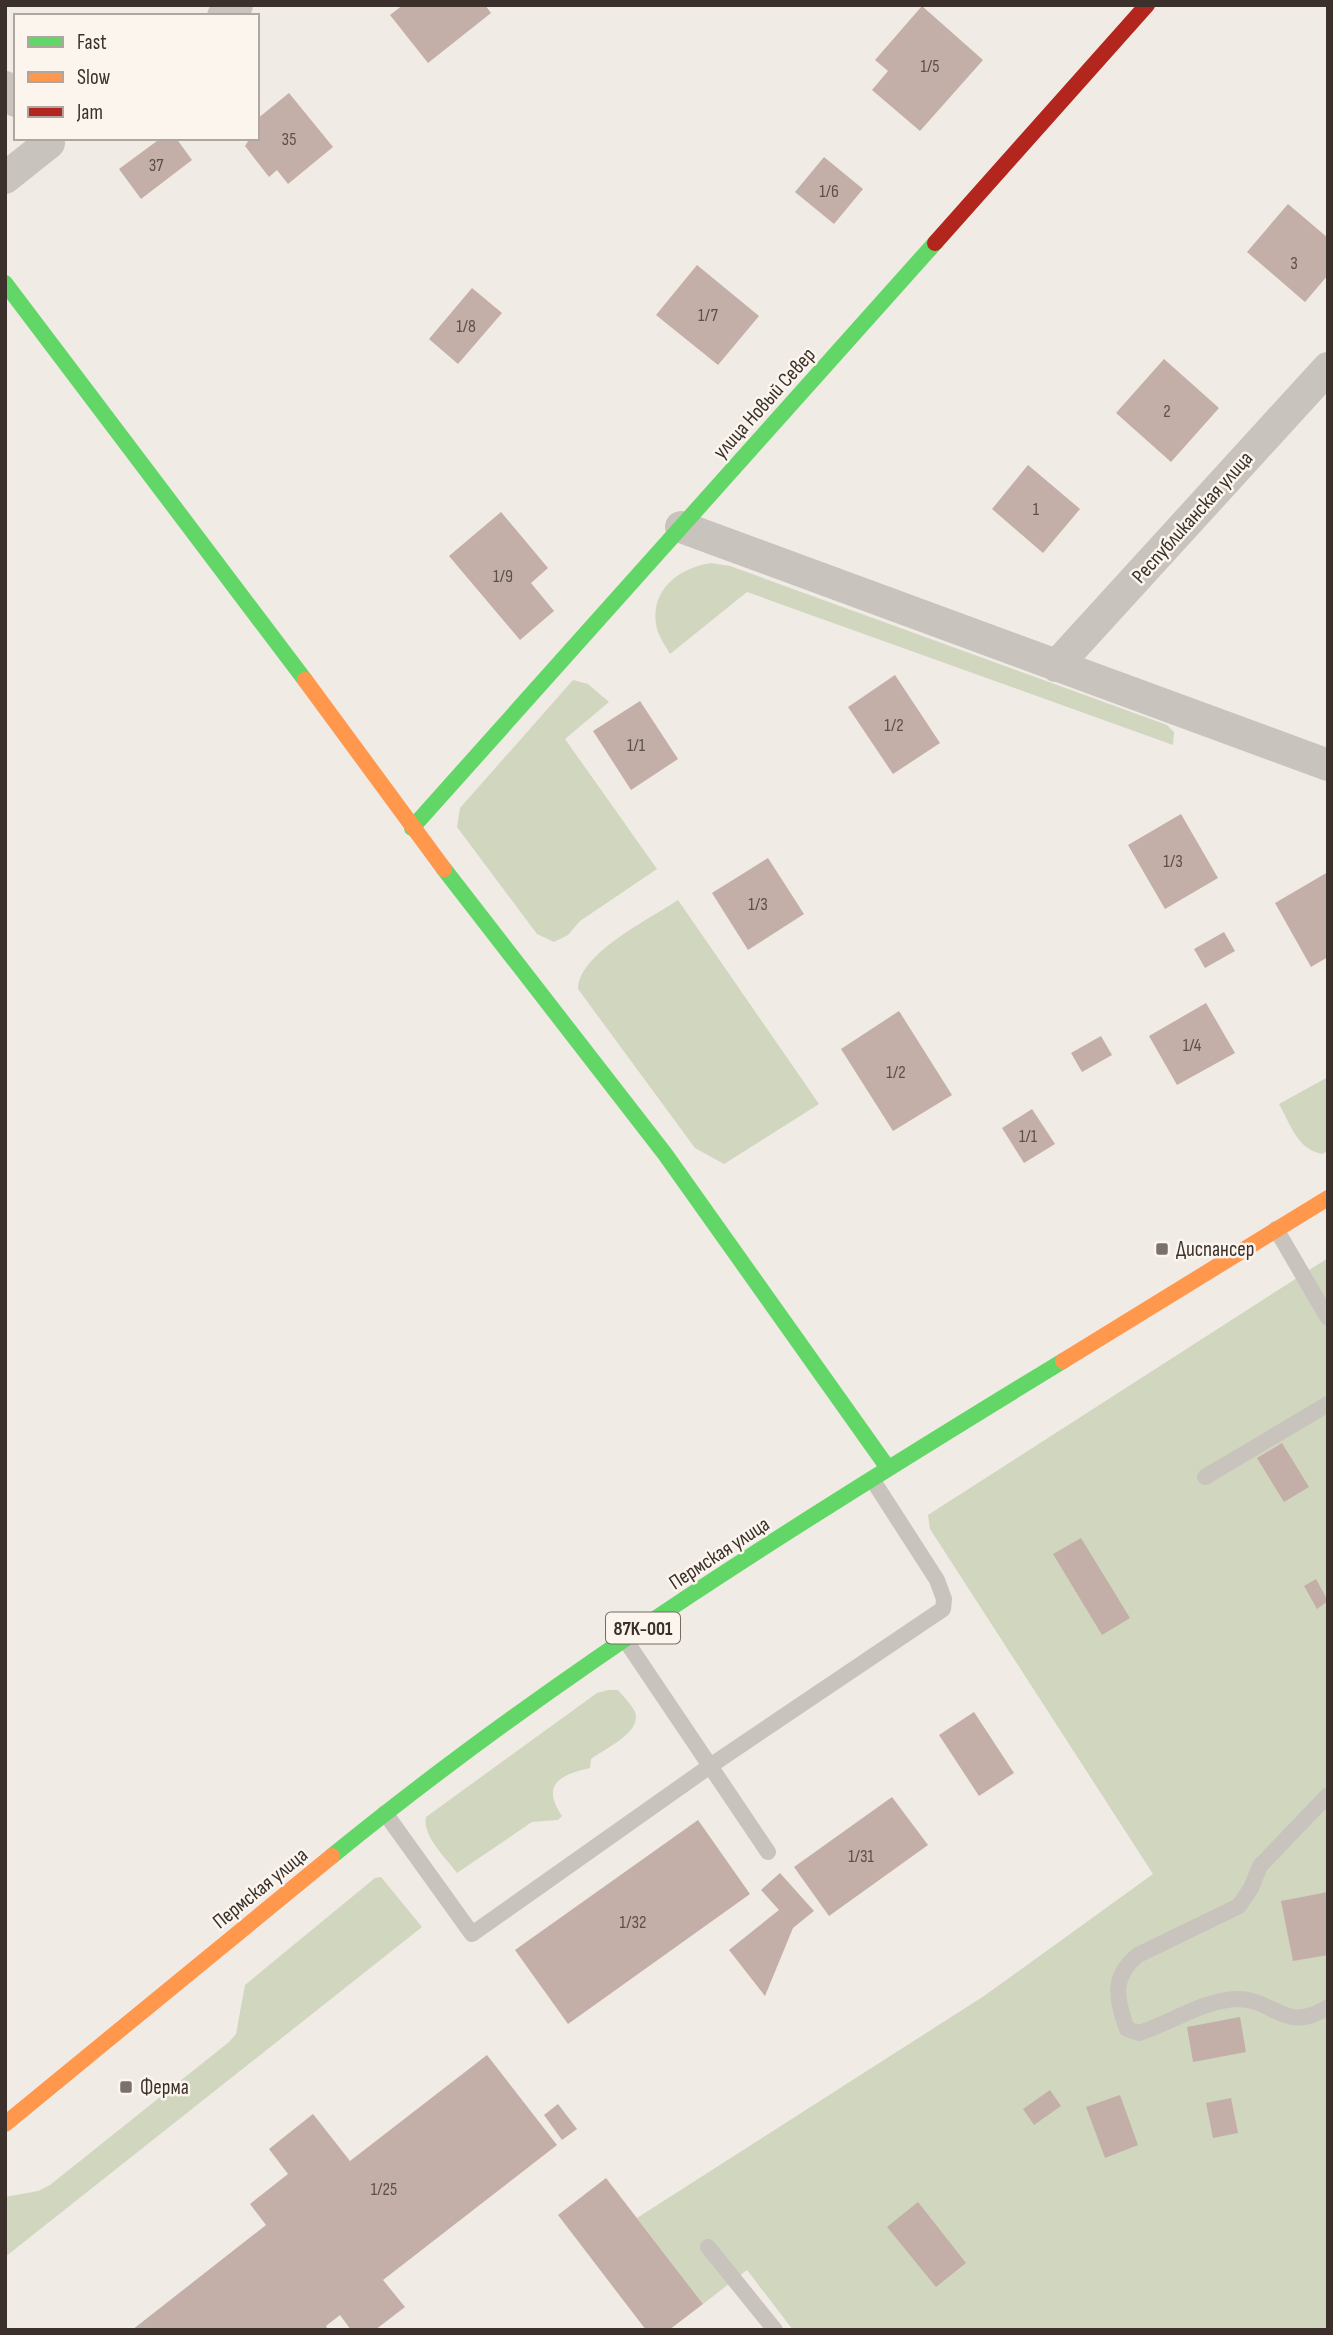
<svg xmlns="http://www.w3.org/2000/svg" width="1333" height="2335" viewBox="0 0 1333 2335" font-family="'Sofia Sans Condensed',sans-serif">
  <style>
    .green { fill: #d1d6bf }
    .building { fill: #c3afa7 }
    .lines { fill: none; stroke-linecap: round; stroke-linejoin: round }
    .lane { stroke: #c9c3be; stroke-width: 16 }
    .street { stroke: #c9c3be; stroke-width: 32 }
    .fast { stroke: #63d668; stroke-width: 16 }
    .slow { stroke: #ff974d; stroke-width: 16 }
    .jam { stroke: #b3261e; stroke-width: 16 }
    .poi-dot { fill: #7a716c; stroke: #fbf5ee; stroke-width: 2.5 }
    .labels { text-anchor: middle; stroke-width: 5; stroke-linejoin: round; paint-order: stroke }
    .number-label { font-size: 18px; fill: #5d504a }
    .shield { fill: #fbf5ee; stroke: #756b66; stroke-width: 2 }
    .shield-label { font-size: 19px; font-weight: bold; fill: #3b302b }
    .street-label { font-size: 21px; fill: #3b302b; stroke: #fbf5ee }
    .poi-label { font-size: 21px; fill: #3b302b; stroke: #fbf5ee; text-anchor: start }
  </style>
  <rect width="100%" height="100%" fill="#f0ebe5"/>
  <!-- green -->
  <path class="green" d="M711,563L730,566L1167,725L1174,732L1173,745L747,592L670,654C665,645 657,634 656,624C651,589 679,568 711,563Z
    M573,680L588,684L609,702L565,739L657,869L580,921L568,935L554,942L537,934L457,827L460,808Z
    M678,900L819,1104L724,1164L695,1148L578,989C579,953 650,919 678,900Z
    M1328,1077V1151L1322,1154C1297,1149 1291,1125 1279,1104Z
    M1328,1258V2330H793L747,2270L703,2304L637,2218L984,1996L1153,1874L930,1529L928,1515Z
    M608,1690H618C623,1696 632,1705 635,1712C643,1732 603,1750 591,1759L590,1768C559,1775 541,1785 562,1816L558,1820L532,1822L457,1873C446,1858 422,1836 426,1817L597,1693Z
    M381,1877L422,1927L5,2257V2197L38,2191L50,2185L229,2042L236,2034L245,1985L375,1878Z"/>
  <!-- building -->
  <path class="building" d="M403,5H485L491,13L428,63L390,15Z
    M922,6L983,60L920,131L872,90L888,71L875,60Z
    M289,93L333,147L288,184L277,170L269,177L245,146L250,138H257V119Z
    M161,138H176L192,160L141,199L119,169Z
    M824,157L863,189L834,224L795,192Z
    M1288,204L1328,238V275L1305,302L1247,252Z
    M697,265L759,316L718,365L656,315Z
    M472,288L502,313L458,364L429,339Z
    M1164,359L1219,408L1171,462L1116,413Z
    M1028,465L1080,509L1043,553L992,509Z
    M501,512L548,568L531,583L554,611L520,640L449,556Z
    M895,675L940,743L893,774L848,707Z
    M640,701L678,759L631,790L593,731Z
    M1181,814L1218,878L1165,909L1128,845Z
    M768,858L804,914L748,950L712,893Z
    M1328,872V957L1311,967L1275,903Z
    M1224,932L1235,951L1205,968L1194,949Z
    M1206,1003L1235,1053L1177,1085L1149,1036Z
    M899,1011L952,1095L893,1131L841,1049Z
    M1101,1036L1112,1055L1082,1072L1071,1053Z
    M1032,1109L1055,1144L1024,1163L1002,1128Z
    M1282,1443L1309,1487L1284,1502L1257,1458Z
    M1081,1538L1130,1618L1102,1635L1053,1554Z
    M1316,1579L1328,1601L1317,1609L1304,1586Z
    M974,1712L1014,1773L979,1796L939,1735Z
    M892,1797L928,1845L829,1916L794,1867Z
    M698,1820L750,1894L568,2024L515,1950Z
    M780,1873L814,1911L793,1928L765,1996L729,1950L779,1910L761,1890Z
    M1328,1892V1955L1293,1961L1281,1901Z
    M1240,2017L1246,2052L1193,2062L1187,2027Z
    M487,2055L557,2145L383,2280L405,2307L375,2330H351L340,2315L326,2326L328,2330H132L266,2225L250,2204L288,2174L269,2149L313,2114L350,2161Z
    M1050,2090L1061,2106L1034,2125L1023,2109Z
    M1120,2095L1138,2145L1105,2158L1086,2107Z
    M1231,2098L1238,2133L1213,2138L1206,2103Z
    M558,2104L577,2129L562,2140L544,2115Z
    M606,2178L703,2304L669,2330H646L558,2215Z
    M918,2202L966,2263L936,2287L887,2227Z"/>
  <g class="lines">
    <!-- lane -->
    <path class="lane" d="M1276,1229L1328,1318
      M1205,1477L1328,1404
      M626,1641L768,1852
      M1328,1795L1260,1866L1251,1888L1239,1906L1138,1955C1111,1977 1116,1999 1127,2029L1139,2033C1171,2023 1201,2001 1236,1999C1274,1998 1285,2035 1328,2007
      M385,1813L472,1934L710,1766L943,1609L944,1599L937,1580L872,1479
      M708,2247L775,2330"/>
    <!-- street -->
    <path class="street" d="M223,16L237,5
      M5,87L16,101
      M5,178L49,143L45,138
      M681,527L1328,765
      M1056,666L1328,368"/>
    <!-- fast -->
    <path class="fast" d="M5,283L305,680
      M412,828L935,243
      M444,869L665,1154L888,1468
      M332,1856C560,1670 812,1514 1063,1361"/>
    <!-- slow -->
    <path class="slow" d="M305,680L444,869
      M1063,1361L1328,1198
      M5,2124L332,1856"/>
    <!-- jam -->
    <path class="jam" d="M935,243L1147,5"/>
  </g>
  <!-- markers -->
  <g class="poi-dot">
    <rect x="1155" y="1242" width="14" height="14" rx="3.5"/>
    <rect x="119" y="2080" width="14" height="14" rx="3.5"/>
  </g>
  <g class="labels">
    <!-- number labels -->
    <g class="number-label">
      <text x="930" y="72">1/5</text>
      <text x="289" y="145">35</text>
      <text x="156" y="171">37</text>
      <text x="829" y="197">1/6</text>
      <text x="1294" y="269">3</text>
      <text x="708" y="321">1/7</text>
      <text x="466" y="332">1/8</text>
      <text x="1167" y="417">2</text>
      <text x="1036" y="515">1</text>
      <text x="503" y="582">1/9</text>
      <text x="894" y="731">1/2</text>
      <text x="636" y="751">1/1</text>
      <text x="1173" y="867">1/3</text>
      <text x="758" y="910">1/3</text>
      <text x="1192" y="1051">1/4</text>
      <text x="896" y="1078">1/2</text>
      <text x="1028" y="1142">1/1</text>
      <text x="861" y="1862">1/31</text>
      <text x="633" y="1928">1/32</text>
      <text x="384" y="2195">1/25</text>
    </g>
    <!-- shield labels -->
    <rect class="shield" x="606" y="1612.5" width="74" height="31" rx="5"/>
    <g class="shield-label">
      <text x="643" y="1635">87К-001</text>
    </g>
    <!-- street labels -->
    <g class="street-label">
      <text transform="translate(764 403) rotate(-48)" y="7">улица Новый Север</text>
      <text transform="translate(1192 517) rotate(-48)" y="7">Республиканская улица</text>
      <text transform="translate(719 1553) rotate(-33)" y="7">Пермская улица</text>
      <text transform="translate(260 1888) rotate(-39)" y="7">Пермская улица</text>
    </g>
    <!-- poi labels -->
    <g class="poi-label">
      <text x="1176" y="1256">Диспансер</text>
      <text x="140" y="2094">Ферма</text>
    </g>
  </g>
  <!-- border -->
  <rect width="1333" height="2335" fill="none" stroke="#3b302b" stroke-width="14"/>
  <!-- legend -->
  <rect x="14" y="14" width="245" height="126" fill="#fbf5ee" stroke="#aea6a0" stroke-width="2"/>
  <rect x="28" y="37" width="35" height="10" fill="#63d668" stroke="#aea6a0" stroke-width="2"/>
  <text x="77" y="49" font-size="21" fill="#3b302b">Fast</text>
  <rect x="28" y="72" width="35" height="10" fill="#ff974d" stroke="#aea6a0" stroke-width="2"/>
  <text x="77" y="84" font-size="21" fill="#3b302b">Slow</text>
  <rect x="28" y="107" width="35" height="10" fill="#b3261e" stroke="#aea6a0" stroke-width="2"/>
  <text x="77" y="119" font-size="21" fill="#3b302b">Jam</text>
</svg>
